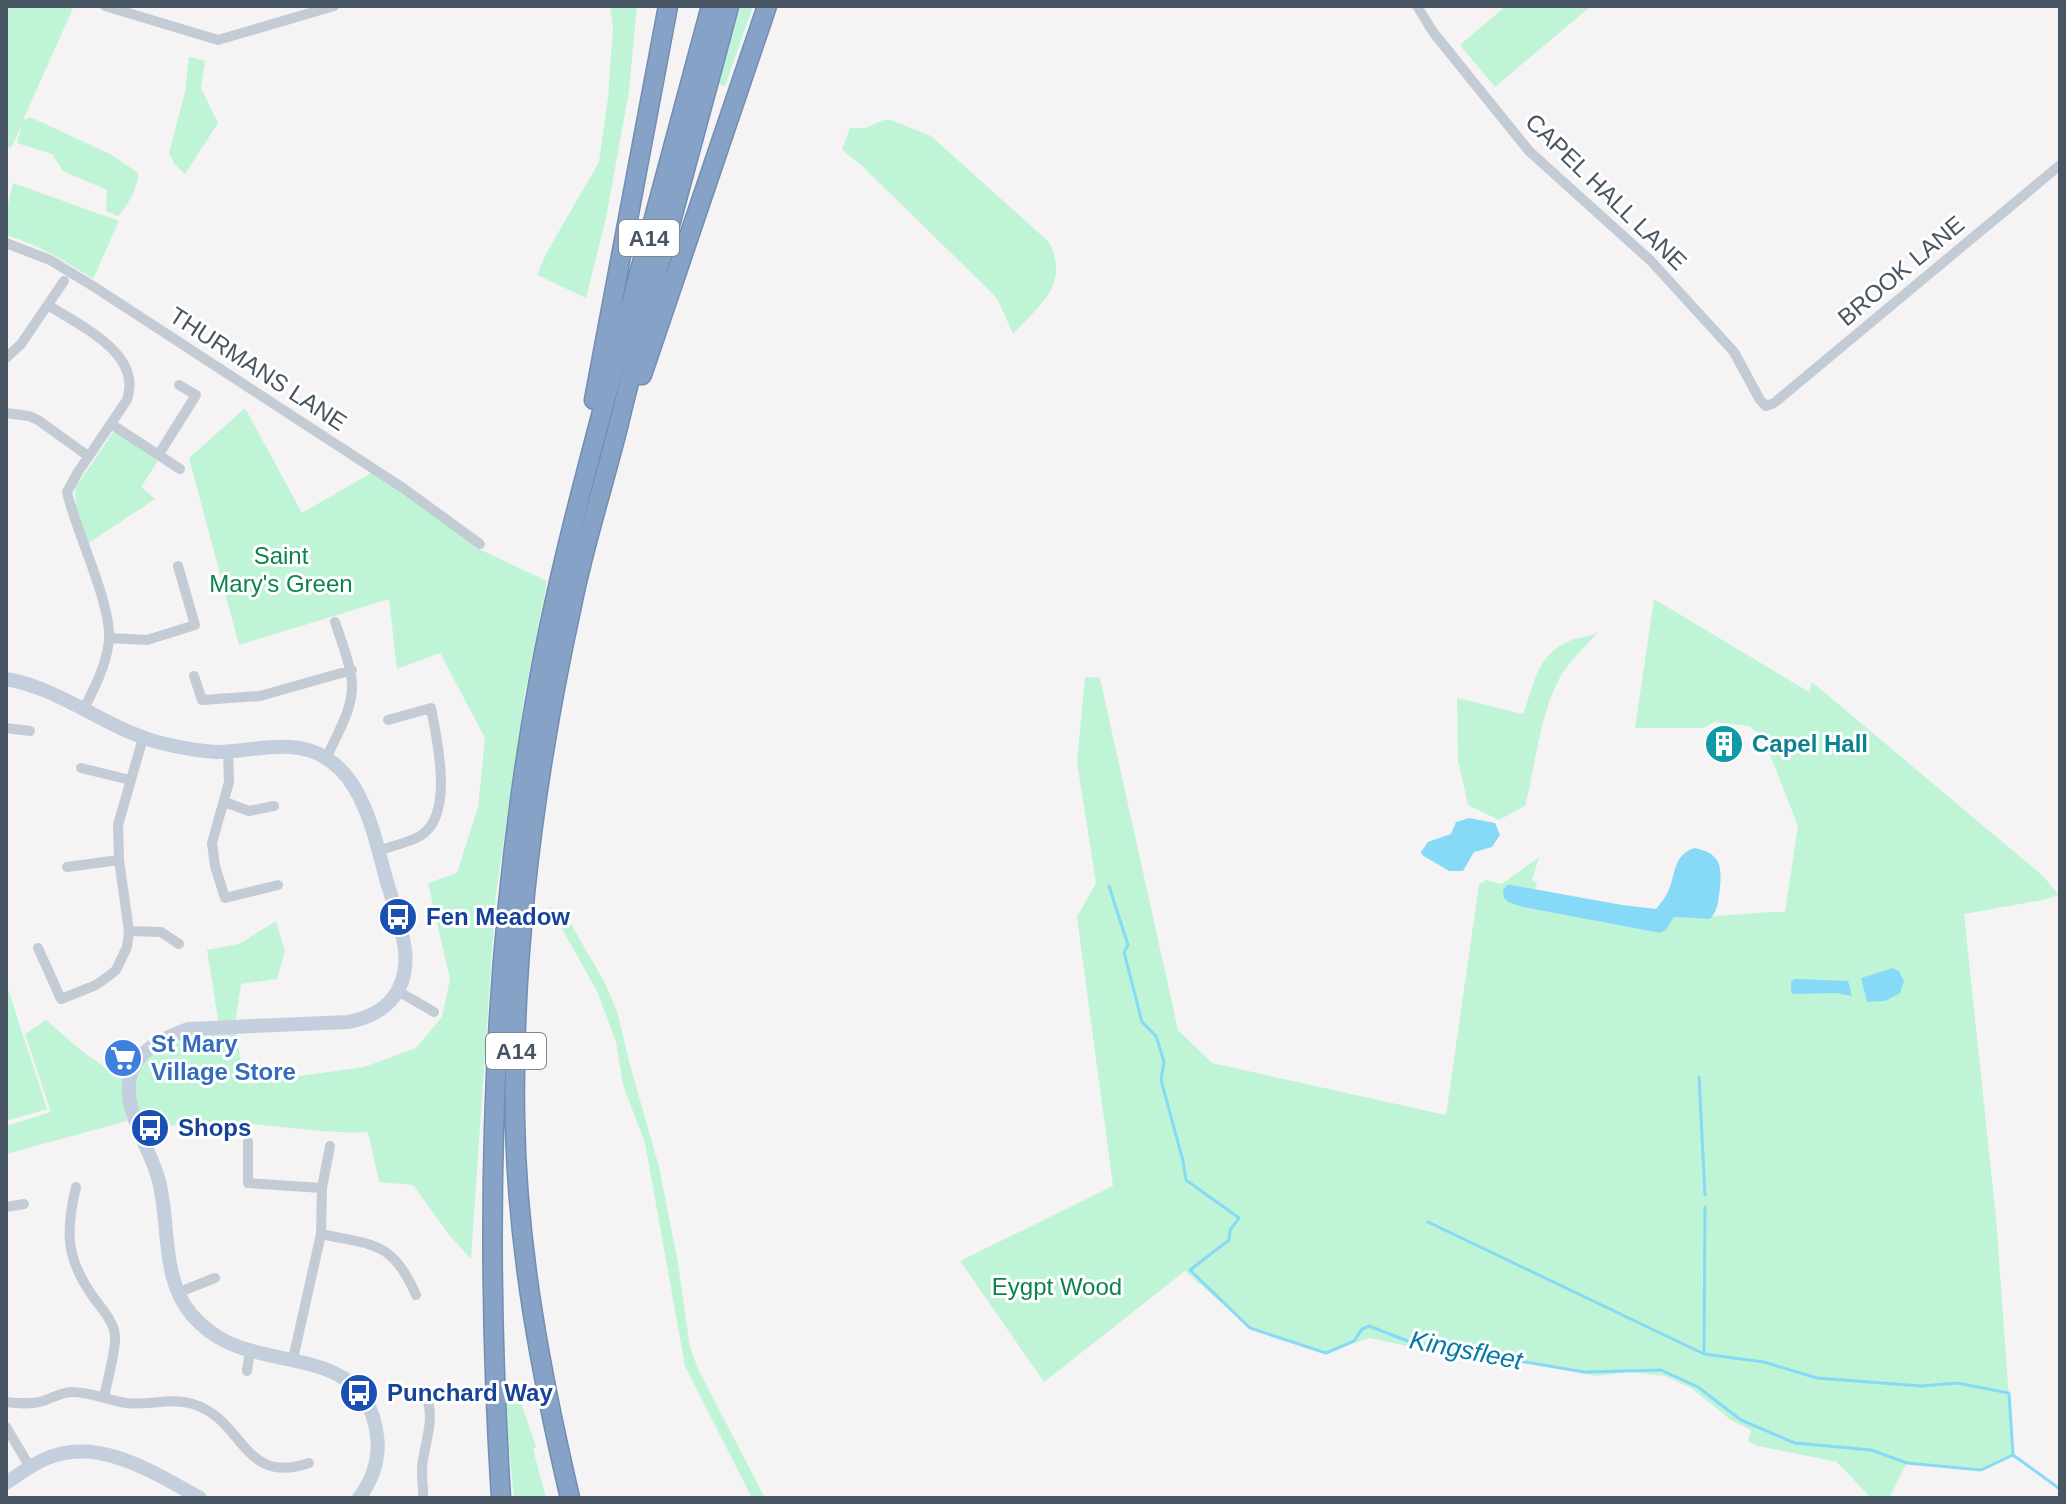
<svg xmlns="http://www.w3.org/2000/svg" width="2066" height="1504" viewBox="0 0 2066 1504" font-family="Arial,sans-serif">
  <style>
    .green { fill: #bff5d6 }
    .water { fill: #87daf7 }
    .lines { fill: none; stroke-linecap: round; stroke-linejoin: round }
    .stream { stroke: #87daf7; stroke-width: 3 }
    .highway-casing { stroke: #718db2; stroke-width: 21 }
    .street { stroke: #c3ccd5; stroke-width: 10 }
    .secondary { stroke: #c4cfdd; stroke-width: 14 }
    .highway { stroke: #86a2c6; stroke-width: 18 }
    .labels { text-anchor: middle; stroke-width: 6; stroke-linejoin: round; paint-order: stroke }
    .shield { fill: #fff; stroke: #7f8892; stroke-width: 2 }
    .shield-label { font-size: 22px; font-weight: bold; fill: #485563 }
    .street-label { font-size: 24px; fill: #485563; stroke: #fff }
    .park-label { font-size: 24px; fill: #0d834e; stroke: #fff }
    .culture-label { font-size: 24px; font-weight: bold; fill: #0d838f; stroke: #fff; text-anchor: start }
    .transit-label { font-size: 24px; font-weight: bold; fill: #164399; stroke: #fff; text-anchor: start }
    .shop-label { font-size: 24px; font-weight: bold; fill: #366cbe; stroke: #fff; text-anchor: start }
    .water-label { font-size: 26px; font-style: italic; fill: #037aa4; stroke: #fff }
  </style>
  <rect width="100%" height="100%" fill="#f5f3f3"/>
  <!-- green -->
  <path class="green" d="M6,6H74L23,120L30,117L112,155L138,173C139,187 127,206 118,216L106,211L107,190L63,171L52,154L17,143L22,125L11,148L6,146Z
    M610,6H637L629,91L606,218L586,298L537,275L546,254L599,162L608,98L613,28Z
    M732,6H753L725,86L712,82Z
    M1506,6H1591L1495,87L1460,45Z
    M189,57L205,61L201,88L218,123L185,174L175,165L169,153L185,92Z
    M884,120H891L931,136L1049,242C1070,284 1041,304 1013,334L998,300L990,291L861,165L842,150L850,128H865Z
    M13,183L119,221L93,279C65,261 39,245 6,235V213Z
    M245,408L302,513L373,472L481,550L547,581L525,693L496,894L471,1259L450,1236L413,1185L379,1182L368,1132C292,1136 216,1107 141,1134C135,1115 126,1063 147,1051C166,1040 198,1033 219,1025L207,950L239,944L276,921L285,951L277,979L241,984L235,1024L244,1084L364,1067L416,1048L442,1017L450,979L428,883L457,873L478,807L485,738L440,653L397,669L389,599L239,645L189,458Z
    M114,431L159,459L141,487L155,499L87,544L76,513L75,488Z
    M1654,599L1809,692L1812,682L2043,876L2059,895L2043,900L1964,914L1996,1218L2013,1455L1981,1470L1907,1463L1889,1498H1871L1837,1462L1758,1446L1748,1441L1751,1430L1731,1420L1691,1388L1665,1376L1628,1372L1597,1376L1527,1363L1447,1354L1369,1338L1326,1353L1250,1328L1185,1271L1044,1382L960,1261L1113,1186L1077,917L1096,883L1077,762L1085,677L1100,678L1178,1030L1212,1063L1446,1115L1479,884L1487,880L1499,884L1505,882L1539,857L1532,880L1537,882L1535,890L1511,885L1523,907L1660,933L1666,930L1674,917C1712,919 1747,912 1785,912L1798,826L1763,737L1749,726L1714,722L1704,728H1635Z
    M1599,631C1586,646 1568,662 1559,679C1539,718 1536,764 1525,806L1499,820L1468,805L1458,760L1457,698L1523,714C1535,683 1536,656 1569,641C1580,636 1587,639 1599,631Z
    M549,906L569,921L604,981L617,1011L630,1065L659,1167L678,1263L690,1347L698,1369L765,1498H752L685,1366L645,1143L623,1085L616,1042L597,991Z
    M6,983L47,1109L6,1121Z
    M46,1020L83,1052L122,1079L127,1121L6,1154V1126L51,1112L25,1034Z
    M516,1395L519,1397L536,1447L533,1449L546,1498H514L504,1398Z"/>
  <!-- water -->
  <path class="water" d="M1469,818L1495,823L1500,835L1492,847L1474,852L1463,871H1449L1422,855L1421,852L1428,842L1451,834L1456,822Z
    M1695,848C1720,854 1722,864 1720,888C1718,900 1719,909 1710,919L1674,917L1666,930L1660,933L1523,907L1508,902L1504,898L1503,890L1507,885H1511L1622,905L1656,909C1660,904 1665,898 1668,892C1676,874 1673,854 1695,848Z
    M1893,968L1899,971L1904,981L1900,993L1885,1001L1867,1002L1861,978Z
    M1795,979L1848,981L1852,996L1836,993L1793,994L1791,991V981Z"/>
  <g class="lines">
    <!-- stream -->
    <path class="stream" d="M1109,886L1128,945L1124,952L1142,1022L1156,1036L1164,1062L1161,1080L1183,1161L1186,1180L1239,1218L1230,1230L1229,1240L1190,1270L1250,1328L1326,1353L1354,1341L1362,1329L1369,1326L1413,1343L1584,1372L1661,1370L1698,1387L1741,1420L1795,1443L1871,1450L1907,1463L1981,1470L2013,1455
      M1699,1077L1705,1195
      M1428,1222L1704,1354L1764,1362L1817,1378L1921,1386L1957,1383L2009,1393L2013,1455L2060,1489
      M1704,1354L1705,1207"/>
    <!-- highway casing -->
    <g class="highway-casing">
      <path id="highway" d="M642,375L767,6
        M594,400L668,6
        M501,1498C484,1227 490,953 538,685C557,578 586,472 614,367C647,246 679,126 711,6
        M570,1498C541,1374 517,1248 515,1120C512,948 535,774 572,605C584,545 603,487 618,427C652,286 692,146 729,6"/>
    </g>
    <!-- street -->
    <path class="street" d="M105,6L218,40L334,6
      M1417,6L1433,32L1529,151L1651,261L1734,352L1760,400L1766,406L1774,403L2060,165
      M6,243L50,260L96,288L403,488L480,544
      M48,305C80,326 143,353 127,400L78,472L67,492C76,532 112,604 109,641C106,666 94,689 83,711
      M6,358L21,344L64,281
      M6,413L29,416L38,420L88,456
      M111,424L180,469
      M159,454L196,395L179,385
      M109,638L147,640L195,625L178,566
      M194,676L202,700L260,696L352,670
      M6,728L30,731
      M228,751L229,782L212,843L215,866L225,898L278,885
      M326,758C359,692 359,691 335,622
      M81,768L130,780
      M225,802L249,811L274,806
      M378,851C391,846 408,843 420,836C455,815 437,740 431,708L388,720
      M67,867L119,860
      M129,931L161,932L179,944
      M38,948L61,999L96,985L110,975L116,970L127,947L129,931L119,860L118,825L143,738
      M398,991L434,1012
      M248,1142V1183L322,1188
      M76,1187C65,1233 66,1259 94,1298C102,1309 114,1322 115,1336C116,1352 107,1381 104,1397
      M6,1207L24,1204
      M321,1234C373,1245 393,1241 416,1295
      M177,1293L215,1278
      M293,1359L321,1234L322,1188L330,1146
      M247,1371L250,1349
      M6,1402C18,1403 31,1405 43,1401C53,1398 61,1392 72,1392C90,1392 108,1400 126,1403C149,1406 170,1397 193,1404C245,1420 242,1486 309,1463
      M6,1427L30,1467
      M423,1498C424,1486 420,1472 423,1460C428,1431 434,1421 426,1391"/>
    <!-- secondary -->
    <path class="secondary" d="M6,679C60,688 104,727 157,742C177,747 197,751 217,752C242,752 266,745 290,747C359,751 372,827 386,879C393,902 402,927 405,950C409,991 386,1015 348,1022L188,1029C163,1038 132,1052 129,1083C126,1116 151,1150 159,1181C170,1224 161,1280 192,1315C201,1325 213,1335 225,1341C281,1369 367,1350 377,1436C380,1459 373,1479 359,1498
      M6,1483C18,1475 30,1466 43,1460C97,1434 154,1473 200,1498"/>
    <!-- highway -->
    <use href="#highway" class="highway"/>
  </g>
  <!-- icons -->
  <defs>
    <g id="building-disc" transform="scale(2)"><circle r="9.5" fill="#0f9aa8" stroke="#fff"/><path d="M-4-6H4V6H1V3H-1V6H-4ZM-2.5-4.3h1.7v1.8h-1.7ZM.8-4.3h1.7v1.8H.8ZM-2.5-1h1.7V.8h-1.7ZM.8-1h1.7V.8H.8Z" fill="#fff"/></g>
    <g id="bus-disc" transform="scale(2)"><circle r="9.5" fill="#1a4fb4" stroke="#fff"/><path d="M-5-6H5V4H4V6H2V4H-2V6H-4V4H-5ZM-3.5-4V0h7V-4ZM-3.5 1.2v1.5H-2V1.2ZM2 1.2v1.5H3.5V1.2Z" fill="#fff"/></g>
    <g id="supermarket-disc" transform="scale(2)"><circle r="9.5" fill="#3f7fe0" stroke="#fff"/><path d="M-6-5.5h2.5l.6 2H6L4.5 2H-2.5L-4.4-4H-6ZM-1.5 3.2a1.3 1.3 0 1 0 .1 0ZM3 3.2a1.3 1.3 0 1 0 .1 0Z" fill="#fff"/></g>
  </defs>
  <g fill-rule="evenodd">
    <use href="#building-disc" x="1724" y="744"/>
    <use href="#bus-disc" x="398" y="917"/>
    <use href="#supermarket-disc" x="123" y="1058"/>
    <use href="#bus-disc" x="150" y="1128"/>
    <use href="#bus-disc" x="359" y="1393"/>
  </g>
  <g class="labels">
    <!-- shield labels -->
    <g class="shield">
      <rect x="619" y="220" width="60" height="36" rx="6"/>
      <rect x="486" y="1033" width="60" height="36" rx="6"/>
    </g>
    <g class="shield-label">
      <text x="649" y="246">A14</text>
      <text x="516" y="1059">A14</text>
    </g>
    <!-- street labels -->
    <g class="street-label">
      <text transform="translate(1606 192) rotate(44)" y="8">CAPEL HALL LANE</text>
      <text transform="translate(1901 271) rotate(-40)" y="8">BROOK LANE</text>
      <text transform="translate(258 369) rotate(33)" y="8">THURMANS LANE</text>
    </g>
    <!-- park labels -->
    <g class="park-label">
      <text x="281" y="564">Saint<tspan x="281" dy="28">Mary's Green</tspan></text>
      <text x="1057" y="1295">Eygpt Wood</text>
    </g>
    <!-- culture labels -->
    <g class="culture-label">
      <text x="1752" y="752">Capel Hall</text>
    </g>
    <!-- transit labels -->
    <g class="transit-label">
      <text x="426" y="925">Fen Meadow</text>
      <text x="178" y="1136">Shops</text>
      <text x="387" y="1401">Punchard Way</text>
    </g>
    <!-- shop labels -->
    <g class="shop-label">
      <text x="151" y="1052">St Mary<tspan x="151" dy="28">Village Store</tspan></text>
    </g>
    <!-- water labels -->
    <g class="water-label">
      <text transform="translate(1466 1350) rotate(11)" y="9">Kingsfleet</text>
    </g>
  </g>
  <!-- border -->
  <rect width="2066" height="1504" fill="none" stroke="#485563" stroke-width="16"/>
</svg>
